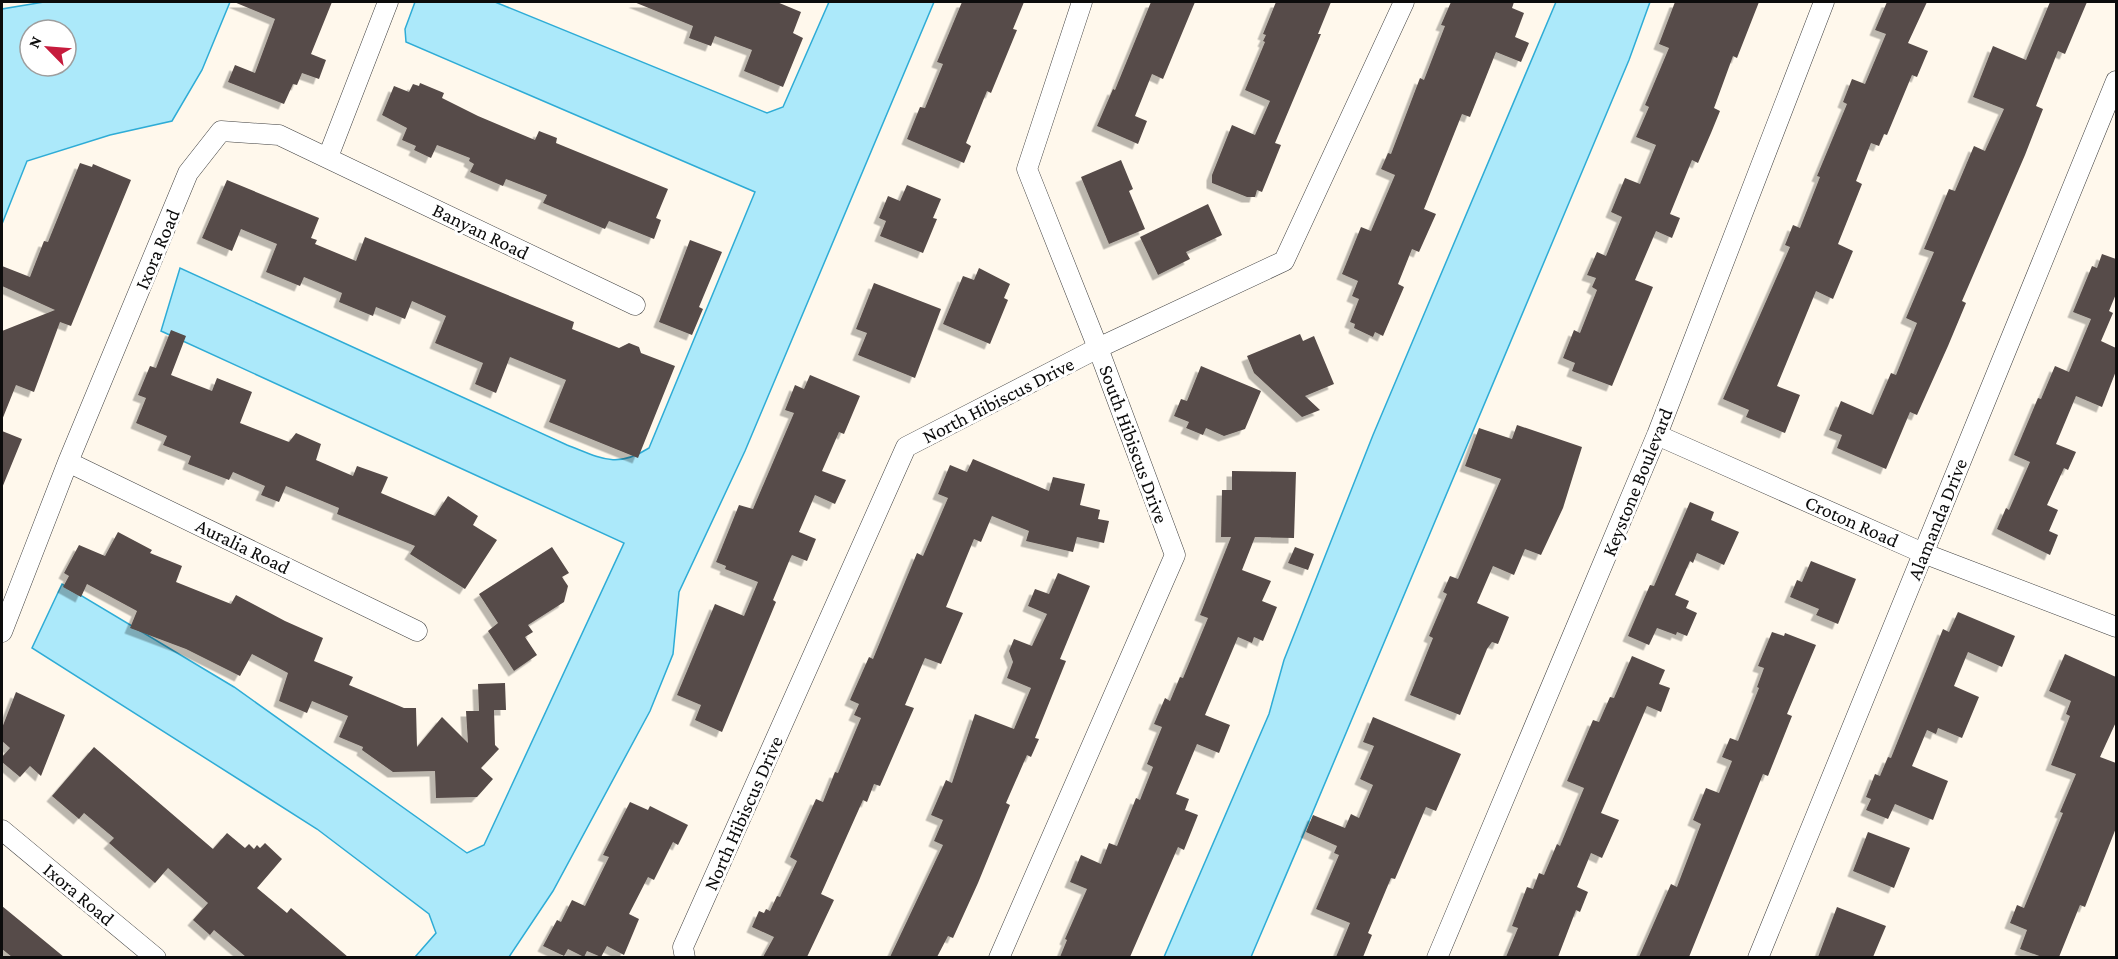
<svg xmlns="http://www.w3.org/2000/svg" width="2118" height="959" viewBox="0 0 2118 959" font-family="'Crimson Pro',serif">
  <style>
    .water { fill: #ace9fa; stroke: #2eacd6; stroke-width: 1.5; fill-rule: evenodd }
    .building { fill: #564b48; filter: url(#shadow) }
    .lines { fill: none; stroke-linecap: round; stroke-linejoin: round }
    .minor-casing { stroke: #3f3f3f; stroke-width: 21 }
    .minor { stroke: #fff; stroke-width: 20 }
    .labels { text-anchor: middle; stroke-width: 6; stroke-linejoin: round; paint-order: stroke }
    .street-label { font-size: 20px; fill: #0c0c0c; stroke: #fff }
  </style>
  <defs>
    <filter id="shadow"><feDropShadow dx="-5.5" dy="5.5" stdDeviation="0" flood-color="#0004"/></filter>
  </defs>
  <rect width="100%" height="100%" fill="#fff8ec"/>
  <!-- water -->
  <path class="water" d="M44,2H230L202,70L172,121L110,135L27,161L2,224V9ZM30,30H66V66H30Z
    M415,2H495L767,113L783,107L829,2H934L745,451L679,592L673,654L650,711L553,891L509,957H415L436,933L429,914L317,829L32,648L62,584L234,687L467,853L484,845L624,543L161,331L180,268L567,445C601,458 616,469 649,448L755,192L406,42L405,29Z
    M1556,2H1650L1629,60C1502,359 1379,659 1251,957H1164L1269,714L1284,660L1373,435Z"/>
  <!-- building -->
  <path class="building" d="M234,2H332L311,54L326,60L319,79L302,73L297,85L293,84L284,104L228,82L235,65L255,73L275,19Z
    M634,2H777L801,12L793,33L803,38L783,87L744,71L752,50L715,36L711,46L689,38L693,26Z
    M962,2H1024L1013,29L1017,30L991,93L987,91L966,143L971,146L964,163L907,139L920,107L925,108L943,64L937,62Z
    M1151,2H1195L1163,79L1152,74L1135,116L1147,121L1138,144L1097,126L1113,89L1115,90Z
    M1276,2H1331L1318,34H1321L1275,143L1281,145L1262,192L1257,190L1255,197H1247L1212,183V175L1232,125L1255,135L1270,101L1245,90L1265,42L1263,41L1266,35L1263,34Z
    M1451,2H1514L1512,8L1524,13L1515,37L1529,43L1521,62L1496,52L1470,117L1462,114L1424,209L1436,214L1419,252L1412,249L1398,284L1404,287L1383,336L1375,332L1373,337L1354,328L1355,324L1350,322L1359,299L1352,296L1358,281L1342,274L1361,227L1371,231L1395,175L1381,169L1388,153L1391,154L1420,78L1424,80L1445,26L1441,25Z
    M1675,2H1759L1737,58L1733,56L1714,108L1720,111L1711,133L1698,163L1692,160L1670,214L1680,218L1672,238L1656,231L1635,280L1653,287L1612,386L1572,371L1575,363L1563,358L1574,330L1580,333L1597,290L1592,287L1596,278L1587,275L1597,252L1606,256L1622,217L1611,212L1625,178L1640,184L1656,145L1636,137L1649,107L1645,105L1669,48L1659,44Z
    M1887,2H1927L1908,43L1928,51L1917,77L1912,75L1887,135L1884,134L1879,146L1871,143L1856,181L1862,184L1838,244L1853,251L1833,299L1816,291L1777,386L1800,395L1785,433L1746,417L1749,410L1723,399L1790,247L1785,245L1793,225L1800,228L1820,177L1817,176L1847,104L1843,102L1852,79L1865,84L1886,34L1875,30Z
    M2050,2H2087L2065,54L2058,51L2036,106L2043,109L2025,155L1962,301L1966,303L1948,346L1917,415L1910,412L1886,469L1837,448L1842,435L1829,430L1841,401L1873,415L1891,373L1896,375L1917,323L1906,318L1934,252L1924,249L1949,189L1955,191L1974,146L1985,151L2004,109L1973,97L1993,46L2026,60Z
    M420,83L444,93L442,98L478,116L535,140L539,131L557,138L556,143L668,189L656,218L661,220L654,239L609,221L605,229L543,203L547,195L506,179L503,186L470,172L474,164L469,161L470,158L437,145L431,158L414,150L416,146L402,140L407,128L382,115L394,86L409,92L413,84L419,86Z
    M1121,160L1133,189L1129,191L1145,229L1109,244L1081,177Z
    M80,163L92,167L93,164L131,180L71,326L60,322L34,392L16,385L2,420V331L55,310L2,286V266L30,277L44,241L48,242Z
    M227,180L319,218L311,238L317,240L315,244L356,261L365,237L574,322L572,329L619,348L629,343L639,347L641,353L675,366L638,458L549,422L566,380L510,357L496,393L475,384L483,363L435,343L446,316L412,301L405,319L376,307L373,316L339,302L342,293L304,277L300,286L266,272L277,244L241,229L232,251L202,238Z
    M907,185L941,199L933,218L937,219L923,253L880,236L886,221L879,218L888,196L900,201Z
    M1208,204L1222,235L1186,252L1190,259L1158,275L1140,237Z
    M690,240L722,252L699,307L703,309L692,335L659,322Z
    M2102,254L2116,259V294L2109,311L2113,313L2101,341L2116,348V371L2102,407L2076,396L2056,444L2076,452L2068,470L2064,468L2047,505L2058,510L2049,531L2058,535L2050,555L1997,529L2006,508L2009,510L2030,462L2014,455L2038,398L2041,399L2055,366L2069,372L2091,319L2073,312L2092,266L2097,268Z
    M979,268L1010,284L1004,298L1008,300L990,344L943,324L963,276L974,280Z
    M874,283L941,309L915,378L858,355L867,333L856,329Z
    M171,330L186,336L171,375L212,391L217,378L252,392L240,423L289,442L296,433L321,444L316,460L353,476L357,466L388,477L381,493L435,516L448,496L478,516L473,525L497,540L465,589L410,554L415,546L337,514L339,508L286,486L279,502L261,495L265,486L233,472L229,480L188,464L191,456L163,445L167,436L136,423L146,398L138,395L150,366L156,368Z
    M1300,334L1303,341L1314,336L1334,384L1305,396L1320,410L1302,417L1254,373L1247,356Z
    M1201,366L1261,391L1245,429L1224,436L1206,428L1203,435L1186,428L1189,422L1174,416L1181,399L1187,401Z
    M810,375L860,396L844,434L839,432L822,471L846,480L835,504L815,495L799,532L816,539L807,561L792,555L790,559L773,600L776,602L722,732L695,720L701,705L677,695L715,604L744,616L758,582L725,569L726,566L716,562L739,505L753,509L794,413L785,410L795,385L804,389Z
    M1517,425L1582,447L1563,508L1541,555L1525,549L1514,575L1493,566L1477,603L1509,617L1498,644L1492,642L1487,649L1460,715L1410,695L1433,638L1429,636L1447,594L1443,592L1450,576L1458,579L1501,479L1465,466L1479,428L1512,439Z
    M2,431L22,439L2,488Z
    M973,459L1049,491L1053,477L1085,484L1080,505L1100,510L1098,519L1109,521L1104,543L1077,537L1073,552L1026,541L1029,531L992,516L981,542L974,539L946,607L963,613L941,664L925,658L905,705L914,708L880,786L874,784L867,802L863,800L821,894L834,900L807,957H763L774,937L752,927L759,911L764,913L766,909L770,911L777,896L780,897L797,861L790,857L816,799L823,802L835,772L838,773L861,718L854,715L859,704L850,700L869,657L873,659L917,553L923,556L948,498L938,494L950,465L967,472Z
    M1232,471L1296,472L1294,538L1255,537L1242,570L1271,581L1262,601L1277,607L1263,641L1254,637L1252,643L1238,637L1205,715L1230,725L1219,753L1197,744L1176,794L1189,799L1185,810L1198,815L1184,850L1178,847L1130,957H1060L1067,940L1065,939L1087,889L1070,882L1081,855L1101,864L1109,843L1117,846L1136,798L1140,800L1153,767L1147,764L1162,727L1154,724L1165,698L1170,701L1180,677L1183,678L1208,618L1200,615L1231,537H1221L1222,490H1232Z
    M1690,502L1714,512L1711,520L1739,532L1724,565L1697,553L1693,563L1690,561L1675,595L1689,601L1686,608L1697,613L1687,636L1677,632L1676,635L1657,628L1649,645L1628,636L1650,585L1654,586Z
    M118,532L152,550L150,553L182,566L176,582L231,604L236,595L285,621L323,638L314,661L353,677L349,685L404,708H416L417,747L442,717L468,743L466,711H486H479L478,684L505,683L506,710H494L495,745L499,749L481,768L493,779L477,797L436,798L435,771L393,772L362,750L363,747L339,737L348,716L312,701L307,713L279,701L288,673L252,654L240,676L186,649L130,628L137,611L87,584L81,597L63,587L69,576L64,573L79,545L105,556Z
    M552,547L569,573L562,577L568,586L564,602L528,625L533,632L525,637L537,655L514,671L488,631L498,623L479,594Z
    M1295,547L1314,554L1308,570L1288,563Z
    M1811,561L1856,579L1838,624L1816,615L1819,609L1790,597L1797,580L1802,582Z
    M1058,573L1090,586L1060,659L1066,661L1035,738L1039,739L1031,757L1027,755L1006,803L1010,805L978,883L953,938L948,936L937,957H890L943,845L934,841L943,820L931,815L946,780L952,783L975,714L1014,729L1031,688L1007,678L1013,662L1009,651L1014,639L1032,646L1047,614L1028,606L1035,589L1049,594Z
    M1958,612L2015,636L2002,667L1968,652L1954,686L1979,697L1962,738L1938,728L1936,734L1927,730L1912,766L1948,781L1933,820L1895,804L1888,819L1866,810L1871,799L1866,797L1875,774L1880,776L1888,757L1891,758L1943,629L1949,632Z
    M1772,632L1784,636L1785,633L1816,645L1787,714L1792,716L1768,776L1763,774L1689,957H1639L1671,884L1677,887L1701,824L1693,820L1706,788L1719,793L1732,761L1722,757L1730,738L1738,741L1759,688L1757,687L1764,668L1758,666Z
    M2065,654L2116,677V722L2100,757L2116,763V828L2085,907L2080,905L2059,957H2042L2020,949L2027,930L2010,923L2017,905L2024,908L2063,813L2060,812L2076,774L2051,765L2070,716L2066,714L2071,701L2049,691Z
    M1632,656L1665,670L1659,684L1670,688L1661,712L1647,706L1601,813L1619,820L1602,858L1591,853L1577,887L1588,892L1580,912L1576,910L1558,957H1506L1518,928L1512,926L1527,887L1533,889L1539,873L1544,875L1557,844L1560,846L1584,788L1567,781L1593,720L1599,722L1610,697L1614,698Z
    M16,692L65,715L41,776L30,766L20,777L2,762V757L10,748L2,741V728Z
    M1373,717L1461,754L1436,811L1426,807L1395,879L1391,878L1368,933L1372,935L1363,957H1336L1350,923L1316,909L1339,855L1334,853L1337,846L1306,832L1313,815L1345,828L1351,814L1359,818L1373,785L1360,779L1374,746L1363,742Z
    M94,747L213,849L227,833L245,848L249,844L254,849L257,845L260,848L265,843L282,859L257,888L287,913L291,908L348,957H246L214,930L210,935L193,920L208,903L168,868L155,883L109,843L114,838L84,813L79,819L52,796Z
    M630,802L648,810L650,806L688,825L678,845L673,842L654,880L648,877L629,914L639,919L624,955L607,946L601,957L587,951L584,957L568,949L564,956L543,946L557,920L561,922L572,900L585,906L609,857L603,855Z
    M1868,832L1910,848L1894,888L1853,871Z
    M2,906L64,957H12L2,949Z
    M1837,907L1886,926L1873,957H1818Z"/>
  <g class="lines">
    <!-- minor casing -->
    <g class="minor-casing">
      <path id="minor" d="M328,157L388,2
        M1657,435L1923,553L2116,627
        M68,462L417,631
        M2,632L68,462L188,173L221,131L279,135L635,305
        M2,830L156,958
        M685,958L683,947L906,447L1098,348L1284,261L1404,2
        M999,958L1175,555L1098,348L1027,169L1082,2
        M1437,958L1657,435L1824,2
        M1758,958L2116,81"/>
    </g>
    <!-- minor -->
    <use href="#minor" class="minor"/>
  </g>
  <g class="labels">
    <!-- street labels -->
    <g class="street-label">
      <text transform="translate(481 231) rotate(26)" y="7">Banyan Road</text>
      <text transform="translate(157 249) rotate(-67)" y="7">Ixora Road</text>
      <text transform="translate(998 400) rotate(-27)" y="7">North Hibiscus Drive</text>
      <text transform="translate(1134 444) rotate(70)" y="7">South Hibiscus Drive</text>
      <text transform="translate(1637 482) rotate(-68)" y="7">Keystone Boulevard</text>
      <text transform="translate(1937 519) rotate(-68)" y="7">Alamanda Drive</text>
      <text transform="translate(1852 521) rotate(24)" y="7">Croton Road</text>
      <text transform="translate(243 546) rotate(26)" y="7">Auralia Road</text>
      <text transform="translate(743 813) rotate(-66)" y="7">North Hibiscus Drive</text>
      <text transform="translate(79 894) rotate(40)" y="7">Ixora Road</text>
    </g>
  </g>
  <!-- border -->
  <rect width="2118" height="959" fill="none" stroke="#0c0c0c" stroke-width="6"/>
  <!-- north arrow -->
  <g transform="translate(48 48) rotate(295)"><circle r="28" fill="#ffffff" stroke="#9e9e9e" stroke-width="1.5"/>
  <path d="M0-4.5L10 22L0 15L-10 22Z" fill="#c61b3d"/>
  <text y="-9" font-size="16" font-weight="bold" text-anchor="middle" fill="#0c0c0c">N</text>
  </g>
</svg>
